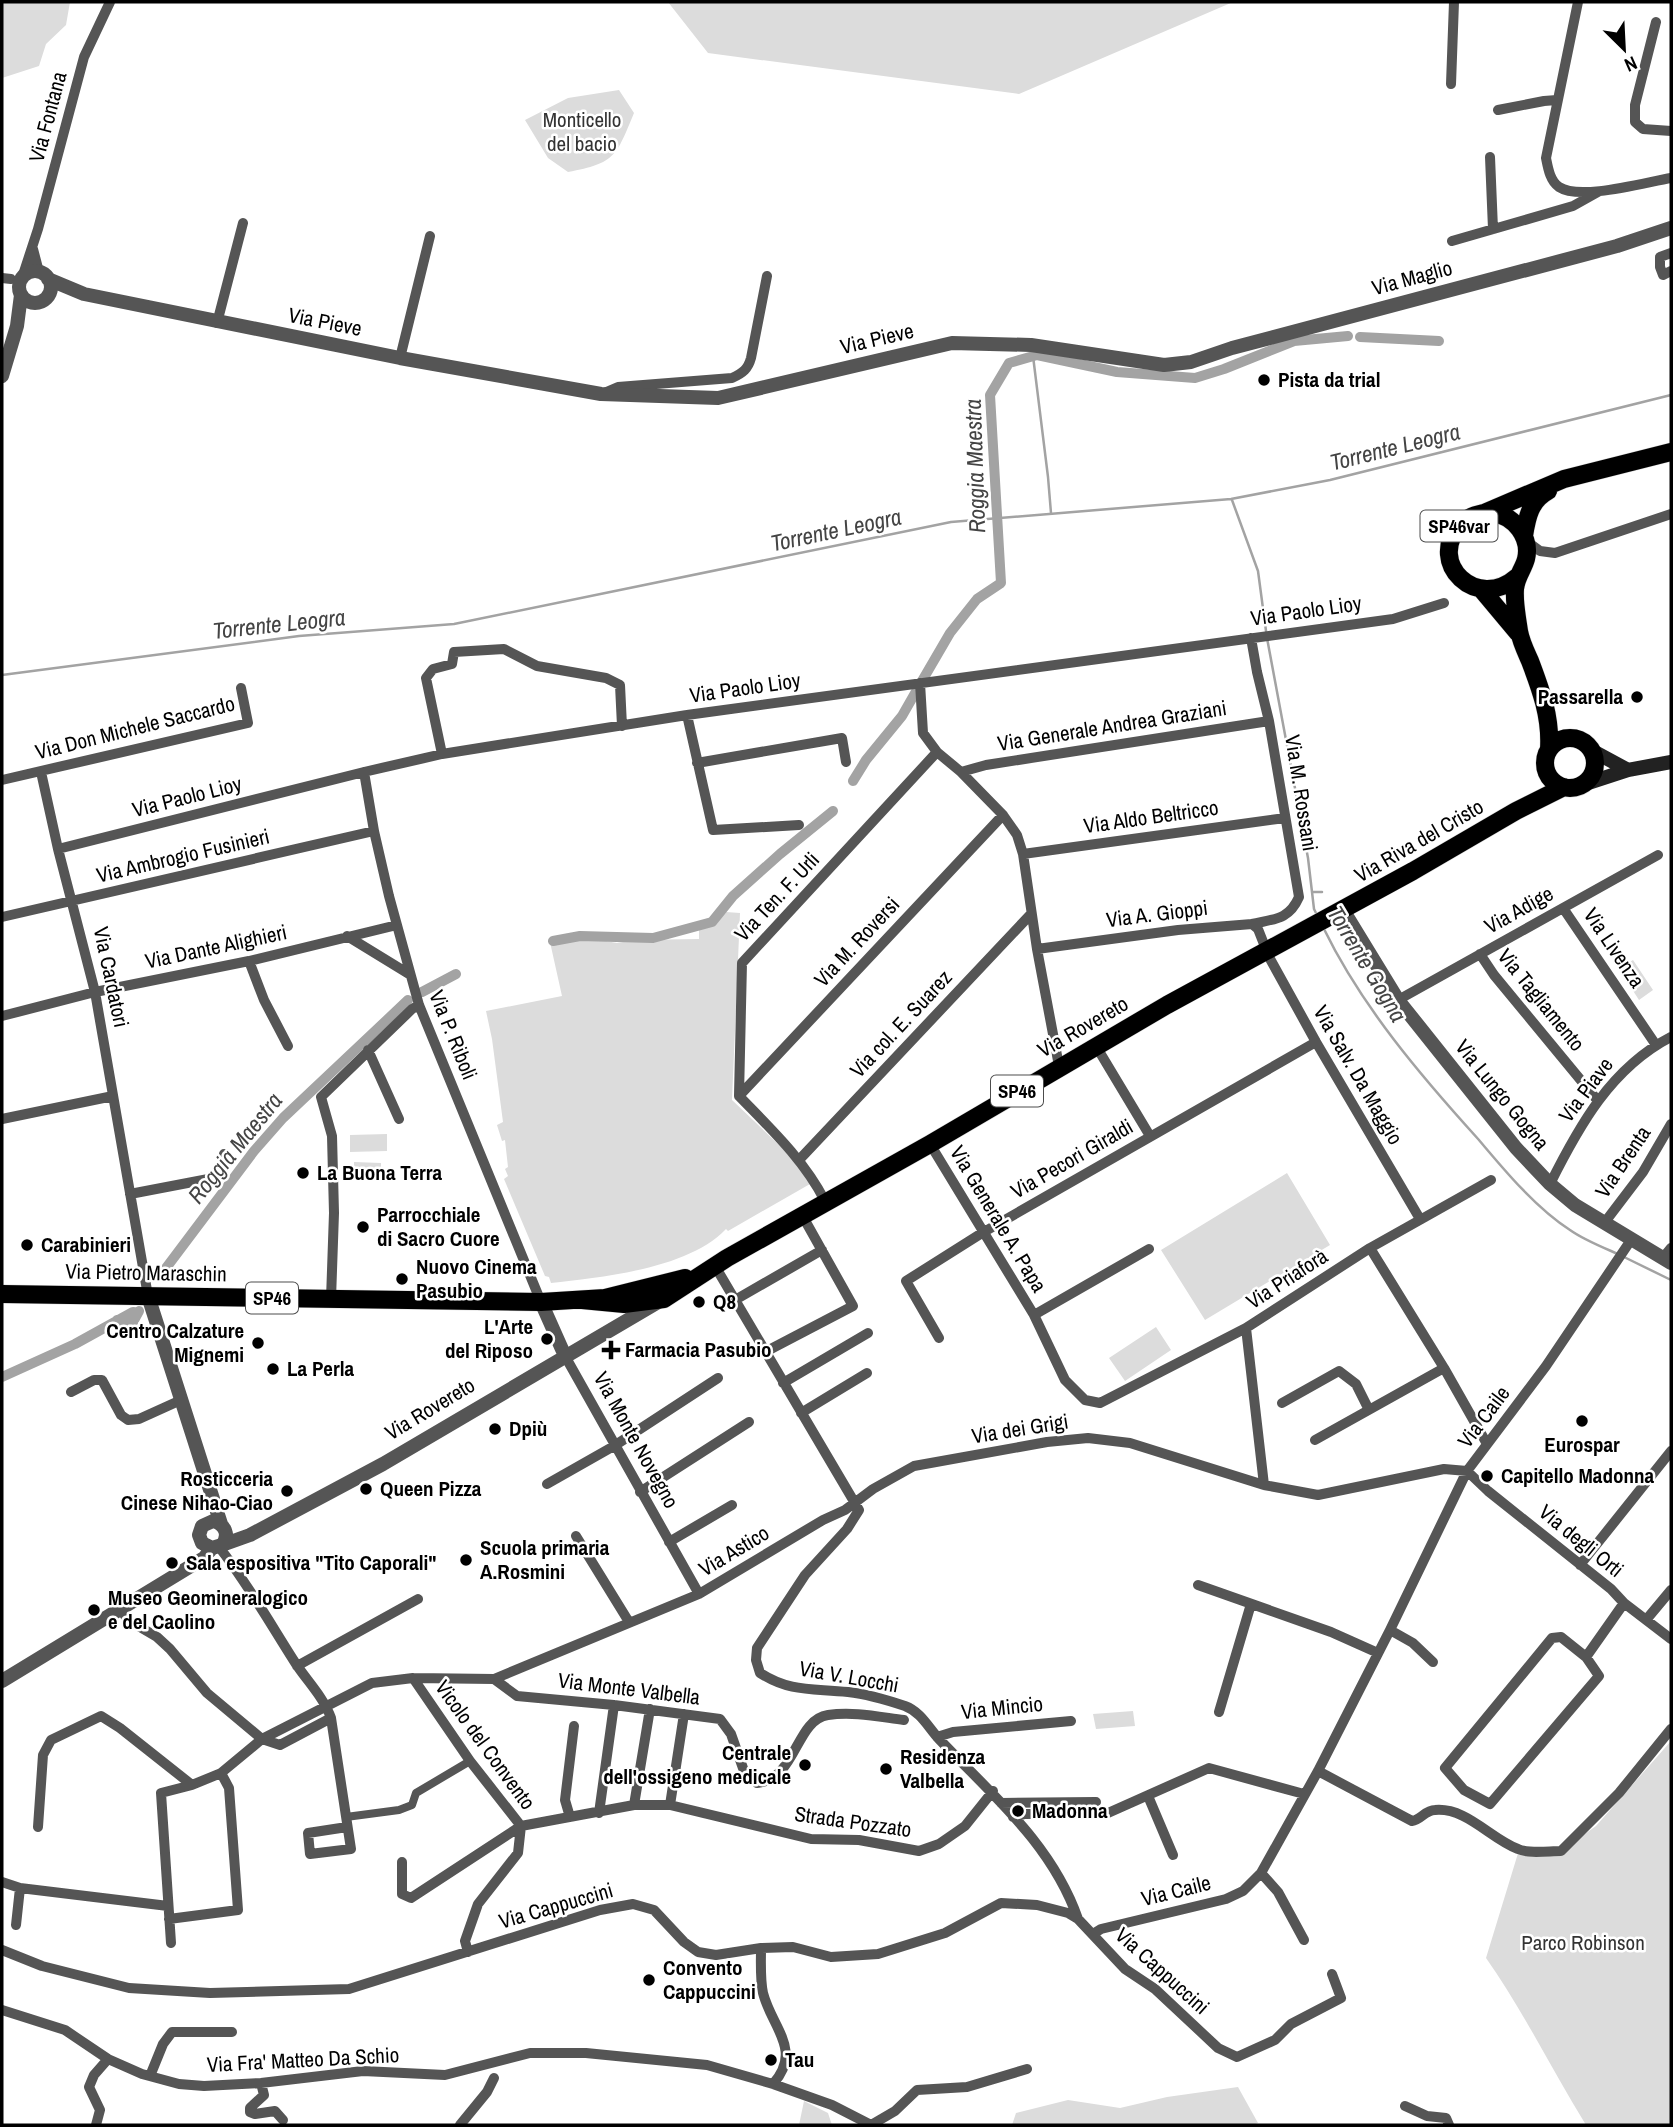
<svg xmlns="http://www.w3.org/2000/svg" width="1673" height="2127" viewBox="0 0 1673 2127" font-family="'Archivo Narrow',sans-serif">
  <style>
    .green { fill: #dcdcdc }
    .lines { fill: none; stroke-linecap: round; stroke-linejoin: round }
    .stream { stroke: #a3a3a3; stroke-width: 2.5 }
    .canal { stroke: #a3a3a3; stroke-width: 10 }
    .primary-casing { stroke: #dbdbdb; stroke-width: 19 }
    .pedestrian { stroke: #555; stroke-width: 8 }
    .minor { stroke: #555; stroke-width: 10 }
    .tertiary { stroke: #555; stroke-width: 14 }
    .secondary { stroke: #222; stroke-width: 14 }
    .primary { stroke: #000; stroke-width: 18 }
    .poi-dot { fill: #000; stroke: #fff; stroke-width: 2.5 }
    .labels { text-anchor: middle; stroke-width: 5; stroke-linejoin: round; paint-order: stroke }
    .shield { fill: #fff; stroke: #4c4c4c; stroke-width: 2 }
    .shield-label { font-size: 19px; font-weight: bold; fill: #000 }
    .street-label { font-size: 21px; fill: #000; stroke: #fff }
    .park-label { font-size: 21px; fill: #333; stroke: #fff }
    .poi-label { font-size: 21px; font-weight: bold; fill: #000; stroke: #fff; text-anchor: start }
    .water-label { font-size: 23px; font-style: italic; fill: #444; stroke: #fff }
  </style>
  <rect width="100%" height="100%" fill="#fff"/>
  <!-- green -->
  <path class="green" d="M2,2H70L66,25L46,44L39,66L2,78Z
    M668,2H1233L1019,94L708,53Z
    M619,90L634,113C616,156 616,163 568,172L548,158L525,120L568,98Z
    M726,912L740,913L732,1100L801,1166L810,1184L728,1231L726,1229C688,1269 603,1277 551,1283L549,1277L545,1276L504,1179L508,1176L505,1169L508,1167L505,1140L502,1141L497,1125L503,1122L492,1039L486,1011L562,996L550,942L588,938L617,943L636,940L699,939V928Z
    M1633,960L1653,990L1639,1000L1619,969Z
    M387,1134V1151L350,1152V1135Z
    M354,1162L381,1163V1177L354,1176Z
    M1287,1173L1330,1245L1205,1320L1161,1250Z
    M1156,1327L1171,1350L1125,1381L1109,1358Z
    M1133,1711L1135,1726L1096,1729L1093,1714Z
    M1671,1741V2125H1586C1552,2070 1524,2012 1486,1958L1519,1850L1561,1851L1596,1826Z
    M1238,2087L1258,2123L1253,2125H1012L1016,2113L1068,2100L1120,2108L1167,2097Z
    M804,2101L828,2113L832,2125H799Z"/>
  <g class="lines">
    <!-- stream -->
    <path class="stream" d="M1033,356L1048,477L1051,513
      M1232,500L1258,571L1266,631
      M1267,638L1308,858L1314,909L1318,917
      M2,675L299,636L454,624L951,522L1231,499L1330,480L1671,395
      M1312,892H1322
      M1324,929C1362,1007 1421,1076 1479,1140C1505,1171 1536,1208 1570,1230C1584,1240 1602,1247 1618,1254
      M1624,1257L1671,1280"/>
    <!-- canal -->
    <path class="canal" d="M1360,337L1439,341
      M922,681L950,633L977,599L1001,583L990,395L1009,363L1037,355L1117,372L1195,378L1224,369L1294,341L1348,336
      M853,781L866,760L902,716L918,688
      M553,941L580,936L653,938L712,922L733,896L780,854L833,811
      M422,992L456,974
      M163,1272L254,1151L283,1118L408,1000
      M117,1320L125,1326L133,1322L139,1311
      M2,1377L75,1344L133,1312L138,1313"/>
    <!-- primary casing -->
    <g class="primary-casing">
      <path id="primary" d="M1484,513L1564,479L1671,452
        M1524,536C1527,517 1530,501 1548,491
        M1517,577C1477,612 1426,563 1460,525C1468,516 1481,512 1493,513C1515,516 1531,538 1526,559C1523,570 1516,577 1515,589C1514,603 1517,617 1519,631C1521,642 1526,652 1530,661C1541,690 1551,717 1549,749
        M1482,590L1518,633
        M1545 763a25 25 0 1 1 50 0a25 25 0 1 1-50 0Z
        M2,1294L541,1302L605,1298L685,1278
        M582,1300L624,1304L664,1299L727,1258L930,1144L1167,1005L1413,871L1516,811L1564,787"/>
    </g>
    <!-- pedestrian -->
    <path class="pedestrian" d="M346,1817L399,1810L412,1805L416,1793L470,1761"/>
    <!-- minor -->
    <path class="minor" d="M1578,2L1546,158C1548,168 1550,181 1559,187C1580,201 1646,182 1671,178
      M1656,22L1635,105V122L1643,129L1671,131
      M1451,84L1454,2
      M1498,110L1544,101L1557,100
      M1490,157L1493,229
      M1452,241L1573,206L1598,192
      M33,249L39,272
      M1671,253L1660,257V267L1663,275L1671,271
      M2,278L11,279
      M21,281L38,229L84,57L110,2
      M217,323L243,223
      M400,358L430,236
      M604,393L618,387L732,378C743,373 748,369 751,358L767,276
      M1525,540L1540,551L1555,553L1671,514
      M1251,638L1257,672L1269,721L1299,897C1289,920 1274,919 1252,924
      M920,683L923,733L937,752L961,772L1003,815L1017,835L1023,854L1037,949L1059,1066
      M687,715L713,830L799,825
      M442,754L426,678L433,669L452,664L454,652L504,649L537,666L606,678L620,685L622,726
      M697,763L842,738L846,762
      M41,772L58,849L95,992L148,1296
      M364,772L374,831L389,896L419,1005L541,1302
      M961,772L986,765L1269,721
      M2,780L248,723L241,688
      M58,849L364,772L442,754L687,715L1393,619L1444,603
      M1023,854L1285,818
      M1563,908L1656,1045
      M2,917L374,831
      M347,936L409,974
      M1037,949L1178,930L1252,924L1258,929L1269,957L1316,1042L1420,1219
      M1480,954L1494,975L1598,1101
      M249,961L264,1000L288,1046
      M1398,1000L1658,855
      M2,1016L95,992L249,961L397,925
      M1096,1046L1150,1136
      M368,1050L399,1119
      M739,1096L1003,815
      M2,1119L113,1096
      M930,1144L1034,1315L1065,1380L1085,1400L1100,1403L1246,1328L1370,1248L1491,1180
      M799,1160L1031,914
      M1550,1184C1579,1126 1611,1068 1671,1037
      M130,1194L224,1176V1154
      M825,1201C804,1160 771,1129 739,1096L742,963L937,752
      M1605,1222L1643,1172L1671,1124
      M1370,1248L1444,1368L1487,1444
      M1662,1259L1671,1248
      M715,1266L859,1510L847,1529L805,1575L757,1648L756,1660L760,1673C791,1693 814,1688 848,1692C866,1694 887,1700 905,1706C921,1712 928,1727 939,1739C992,1795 1052,1844 1078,1919
      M331,1299L334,1213L332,1136L321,1097L412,1009L419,1005
      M735,1300L822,1250
      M1034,1315L1149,1249
      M1246,1328L1264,1485
      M939,1338L906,1281L982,1233L1316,1042
      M765,1352L853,1306L802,1215
      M565,1356L699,1594
      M783,1383L868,1333
      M71,1392L94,1380H102L121,1415L128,1420L139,1419L181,1400
      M1282,1403L1339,1371L1356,1384L1368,1408
      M801,1413L867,1373
      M1315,1440L1444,1368
      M547,1484L614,1446L718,1378
      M640,1492L749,1422
      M576,1536L629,1622
      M669,1542L732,1505
      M219,1547C248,1584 271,1625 296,1664C308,1682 324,1698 331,1718L351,1849L310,1854L308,1833L347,1827
      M1580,1565L1671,1451
      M1198,1585L1331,1632L1378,1653
      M121,1610L128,1620L157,1637L170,1649L207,1693L262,1739L280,1745L331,1718
      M1646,1620L1671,1590
      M1390,1630L1413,1643L1433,1662
      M1586,1657L1599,1676L1490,1804L1464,1790L1445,1768L1552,1638L1561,1637L1586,1657L1624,1603
      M297,1666L418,1599
      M413,1678L494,1679L699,1594L823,1520L845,1510L873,1489L914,1466L1047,1442L1088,1438L1130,1443L1264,1485L1318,1495L1444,1469L1467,1471L1488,1491L1611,1589L1624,1603L1671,1639
      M494,1679L517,1696L614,1705L720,1719L731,1734L744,1771L757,1783C797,1779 795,1720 828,1715C853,1711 880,1717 904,1720
      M1219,1712L1251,1604
      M937,1737L953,1732L1071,1721
      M1318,1771L1412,1821C1421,1820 1425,1810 1435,1810C1466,1807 1491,1839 1518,1849C1529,1854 1548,1851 1561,1851L1619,1793L1671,1729
      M1148,1796L1173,1855
      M1001,1803L1096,1802
      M634,1805L650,1709
      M670,1805L684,1714
      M599,1813L614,1705
      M570,1817L565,1800L574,1726
      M1013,1817L1025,1814L1108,1813L1209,1768L1304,1794
      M38,1827L43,1755L51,1740L101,1716L120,1728L192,1785
      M402,1862V1894L411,1898L521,1826L634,1805H670L811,1839L859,1840L919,1851L939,1844L965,1826L993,1791
      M1261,1873L1278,1892L1304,1940
      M2,1882L20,1888L16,1925
      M20,1888L168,1906
      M169,1919L238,1910L229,1788L221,1773
      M1093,1934L1101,1929L1226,1899L1243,1891L1261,1873L1318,1771L1390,1630L1467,1471L1546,1366L1631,1240
      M171,1943L161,1793L192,1785L221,1773L262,1739L372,1683L413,1678L470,1761L521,1826L518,1853L478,1904L465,1941L468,1952
      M761,1948C761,1962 760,1979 763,1993C772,2028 803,2050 773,2084
      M2,1950L42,1966L129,1988L210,1993L349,1989L600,1910L633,1904L654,1910L684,1942L698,1952L716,1955L761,1948L793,1947L831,1957L878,1954L945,1933L1001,1903L1037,1905L1068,1913L1078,1919L1125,1969L1155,1989L1218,2048L1237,2057L1275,2040L1291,2024L1341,1998L1332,1974
      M2,2010L65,2030L108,2059L142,2074L179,2084L204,2086L261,2083L363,2071L445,2075L530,2053H586L707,2065L773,2084L832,2105L871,2125
      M150,2076L163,2044L172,2032H232
      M261,2083L264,2095L250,2108V2112L255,2114L275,2111L283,2120
      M1405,2106L1427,2116L1446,2118L1449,2125
      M96,2125L100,2110L89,2087L94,2075L108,2059
      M460,2125L487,2092L494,2078
      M871,2125L895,2111L917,2090L967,2087L1027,2069"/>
    <!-- tertiary -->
    <path class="tertiary" d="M19 287a16 16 0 1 1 32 0a16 16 0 1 1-32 0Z
      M48,279L84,294L400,358L601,394L718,398L952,343L1031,345L1164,365L1191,362L1232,348L1617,246L1671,228
      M2,376L17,326L21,295
      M1343,910L1398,1000L1516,1148L1550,1184L1575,1205L1671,1263
      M148,1296L221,1524
      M541,1302L565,1356
      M222,1545L250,1535L383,1464L660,1301
      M2,1681L204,1558L212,1548L222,1545C230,1535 225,1524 213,1521L202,1526L199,1535L202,1543L212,1548"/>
    <!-- secondary -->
    <path class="secondary" d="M1591,750L1628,770
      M1579,786L1628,770L1671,762"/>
    <!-- primary -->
    <use href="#primary" class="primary"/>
  </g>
  <!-- markers -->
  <g class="poi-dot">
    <circle cx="1264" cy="380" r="7"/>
    <circle cx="1637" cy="697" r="7"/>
    <circle cx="303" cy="1173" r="7"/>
    <circle cx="363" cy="1227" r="7"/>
    <circle cx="27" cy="1245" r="7"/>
    <circle cx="402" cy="1279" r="7"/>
    <circle cx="699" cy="1302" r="7"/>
    <circle cx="547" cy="1339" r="7"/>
    <circle cx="258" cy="1343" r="7"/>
    <path d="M607.5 1339.5h7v7h7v7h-7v7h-7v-7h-7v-7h7z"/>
    <circle cx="273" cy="1369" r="7"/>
    <circle cx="1582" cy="1421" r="7"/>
    <circle cx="495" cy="1429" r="7"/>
    <circle cx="1487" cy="1476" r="7"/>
    <circle cx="366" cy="1489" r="7"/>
    <circle cx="287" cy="1491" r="7"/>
    <circle cx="466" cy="1560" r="7"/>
    <circle cx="172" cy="1563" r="7"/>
    <circle cx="94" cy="1610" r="7"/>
    <circle cx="805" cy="1765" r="7"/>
    <circle cx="886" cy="1769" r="7"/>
    <circle cx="1018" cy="1811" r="7"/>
    <circle cx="649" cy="1980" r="7"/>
    <circle cx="771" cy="2060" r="7"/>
  </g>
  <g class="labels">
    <!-- shield labels -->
    <g class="shield">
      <rect x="1420.5" y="510.5" width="77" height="31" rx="5"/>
      <rect x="991" y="1075.5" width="52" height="31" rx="5"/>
      <rect x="246" y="1282.5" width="52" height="31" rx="5"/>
    </g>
    <g class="shield-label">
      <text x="1459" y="533">SP46var</text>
      <text x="1017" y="1098">SP46</text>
      <text x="272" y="1305">SP46</text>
    </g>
    <!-- street labels -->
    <g class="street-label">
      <text transform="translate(48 117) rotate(-75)" y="7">Via Fontana</text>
      <text transform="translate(1412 278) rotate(-15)" y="7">Via Maglio</text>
      <text transform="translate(325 322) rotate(11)" y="7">Via Pieve</text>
      <text transform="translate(877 339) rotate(-13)" y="7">Via Pieve</text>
      <text transform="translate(1306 611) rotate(-8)" y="7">Via Paolo Lioy</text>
      <text transform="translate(745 688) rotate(-8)" y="7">Via Paolo Lioy</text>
      <text transform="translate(1112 726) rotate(-9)" y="7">Via Generale Andrea Graziani</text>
      <text transform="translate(135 728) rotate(-14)" y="7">Via Don Michele Saccardo</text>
      <text transform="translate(1301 793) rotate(81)" y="7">Via M. Rossani</text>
      <text transform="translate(187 797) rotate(-14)" y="7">Via Paolo Lioy</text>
      <text transform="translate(1151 817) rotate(-8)" y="7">Via Aldo Beltricco</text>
      <text transform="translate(1419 841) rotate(-30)" y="7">Via Riva del Cristo</text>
      <text transform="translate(183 856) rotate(-13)" y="7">Via Ambrogio Fusinieri</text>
      <text transform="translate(777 897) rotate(-47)" y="7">Via Ten. F. Urli</text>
      <text transform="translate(1519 910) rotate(-29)" y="7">Via Adige</text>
      <text transform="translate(1157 914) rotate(-7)" y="7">Via A. Gioppi</text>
      <text transform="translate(857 942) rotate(-47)" y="7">Via M. Roversi</text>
      <text transform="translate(216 947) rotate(-12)" y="7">Via Dante Alighieri</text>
      <text transform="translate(1614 948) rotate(56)" y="7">Via Livenza</text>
      <text transform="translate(111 977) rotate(78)" y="7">Via Cardatori</text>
      <text transform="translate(1541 1000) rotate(51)" y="7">Via Tagliamento</text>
      <text transform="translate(901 1024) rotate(-47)" y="7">Via col. E. Suarez</text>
      <text transform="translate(1083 1027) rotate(-30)" y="7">Via Rovereto</text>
      <text transform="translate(453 1035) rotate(68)" y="7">Via P. Riboli</text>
      <text transform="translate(1358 1075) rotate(60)" y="7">Via Salv. Da Maggio</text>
      <text transform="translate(1586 1090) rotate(-53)" y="7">Via Piave</text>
      <text transform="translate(1502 1095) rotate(51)" y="7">Via Lungo Gogna</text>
      <text transform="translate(1072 1159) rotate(-30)" y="7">Via Pecori Giraldi</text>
      <text transform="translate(1623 1162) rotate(-56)" y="7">Via Brenta</text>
      <text transform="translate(998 1219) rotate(59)" y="7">Via Generale A. Papa</text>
      <text transform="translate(146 1273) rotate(1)" y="7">Via Pietro Maraschin</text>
      <text transform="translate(1287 1279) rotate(-33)" y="7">Via Priaforà</text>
      <text transform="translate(430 1409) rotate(-31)" y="7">Via Rovereto</text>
      <text transform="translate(1484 1417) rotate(-53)" y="7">Via Caile</text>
      <text transform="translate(1020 1429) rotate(-9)" y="7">Via dei Grigi</text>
      <text transform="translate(636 1440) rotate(61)" y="7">Via Monte Novegno</text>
      <text transform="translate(1581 1541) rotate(39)" y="7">Via degli Orti</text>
      <text transform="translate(734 1551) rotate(-31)" y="7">Via Astico</text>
      <text transform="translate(849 1677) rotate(10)" y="7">Via V. Locchi</text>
      <text transform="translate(629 1689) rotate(7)" y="7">Via Monte Valbella</text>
      <text transform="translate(1002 1708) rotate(-6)" y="7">Via Mincio</text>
      <text transform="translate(485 1745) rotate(54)" y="7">Vicolo del Convento</text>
      <text transform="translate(853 1822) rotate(8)" y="7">Strada Pozzato</text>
      <text transform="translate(1176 1891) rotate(-14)" y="7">Via Caile</text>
      <text transform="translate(556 1906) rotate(-16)" y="7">Via Cappuccini</text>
      <text transform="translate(1162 1971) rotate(42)" y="7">Via Cappuccini</text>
      <text transform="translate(303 2060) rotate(-3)" y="7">Via Fra' Matteo Da Schio</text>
    </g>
    <!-- park labels -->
    <g class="park-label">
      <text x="582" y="127">Monticello<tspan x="582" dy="24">del bacio</tspan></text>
      <text x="1583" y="1950">Parco Robinson</text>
    </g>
    <!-- poi labels -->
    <g class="poi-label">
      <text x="1278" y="387">Pista da trial</text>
      <text x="1623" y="704" text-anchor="end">Passarella</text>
      <text x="317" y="1180">La Buona Terra</text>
      <text x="377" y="1222">Parrocchiale<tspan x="377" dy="24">di Sacro Cuore</tspan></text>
      <text x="41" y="1252">Carabinieri</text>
      <text x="416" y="1274">Nuovo Cinema<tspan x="416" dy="24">Pasubio</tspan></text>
      <text x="713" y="1309">Q8</text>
      <text x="533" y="1334" text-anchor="end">L'Arte<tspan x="533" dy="24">del Riposo</tspan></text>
      <text x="244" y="1338" text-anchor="end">Centro Calzature<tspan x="244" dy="24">Mignemi</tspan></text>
      <text x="625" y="1357">Farmacia Pasubio</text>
      <text x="287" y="1376">La Perla</text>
      <text x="509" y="1436">Dpiù</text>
      <text x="1582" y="1452" text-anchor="middle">Eurospar</text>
      <text x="1501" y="1483">Capitello Madonna</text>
      <text x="273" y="1486" text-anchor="end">Rosticceria<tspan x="273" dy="24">Cinese Nihao-Ciao</tspan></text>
      <text x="380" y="1496">Queen Pizza</text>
      <text x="480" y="1555">Scuola primaria<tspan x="480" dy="24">A.Rosmini</tspan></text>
      <text x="186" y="1570">Sala espositiva "Tito Caporali"</text>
      <text x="108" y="1605">Museo Geomineralogico<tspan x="108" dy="24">e del Caolino</tspan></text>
      <text x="791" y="1760" text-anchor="end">Centrale<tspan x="791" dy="24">dell'ossigeno medicale</tspan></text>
      <text x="900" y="1764">Residenza<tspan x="900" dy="24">Valbella</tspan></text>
      <text x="1032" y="1818">Madonna</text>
      <text x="663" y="1975">Convento<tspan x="663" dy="24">Cappuccini</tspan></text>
      <text x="785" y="2067">Tau</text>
    </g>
    <!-- water labels -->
    <g class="water-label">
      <text transform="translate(1395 447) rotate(-14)" y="8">Torrente Leogra</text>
      <text transform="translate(975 466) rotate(-92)" y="8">Roggia Maestra</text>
      <text transform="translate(836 530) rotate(-12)" y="8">Torrente Leogra</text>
      <text transform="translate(279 624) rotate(-6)" y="8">Torrente Leogra</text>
      <text transform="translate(1367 964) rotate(59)" y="8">Torrente Gogna</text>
      <text transform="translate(235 1148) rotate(-51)" y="8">Roggia Maestra</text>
    </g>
  </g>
  <!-- border -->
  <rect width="1673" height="2127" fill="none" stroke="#000000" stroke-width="7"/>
  <!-- north arrow -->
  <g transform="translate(1624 49) rotate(156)" stroke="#ffffff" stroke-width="5" paint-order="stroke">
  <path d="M0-5L12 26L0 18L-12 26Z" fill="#000000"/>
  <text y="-10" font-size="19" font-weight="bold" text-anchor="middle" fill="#000000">N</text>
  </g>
</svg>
